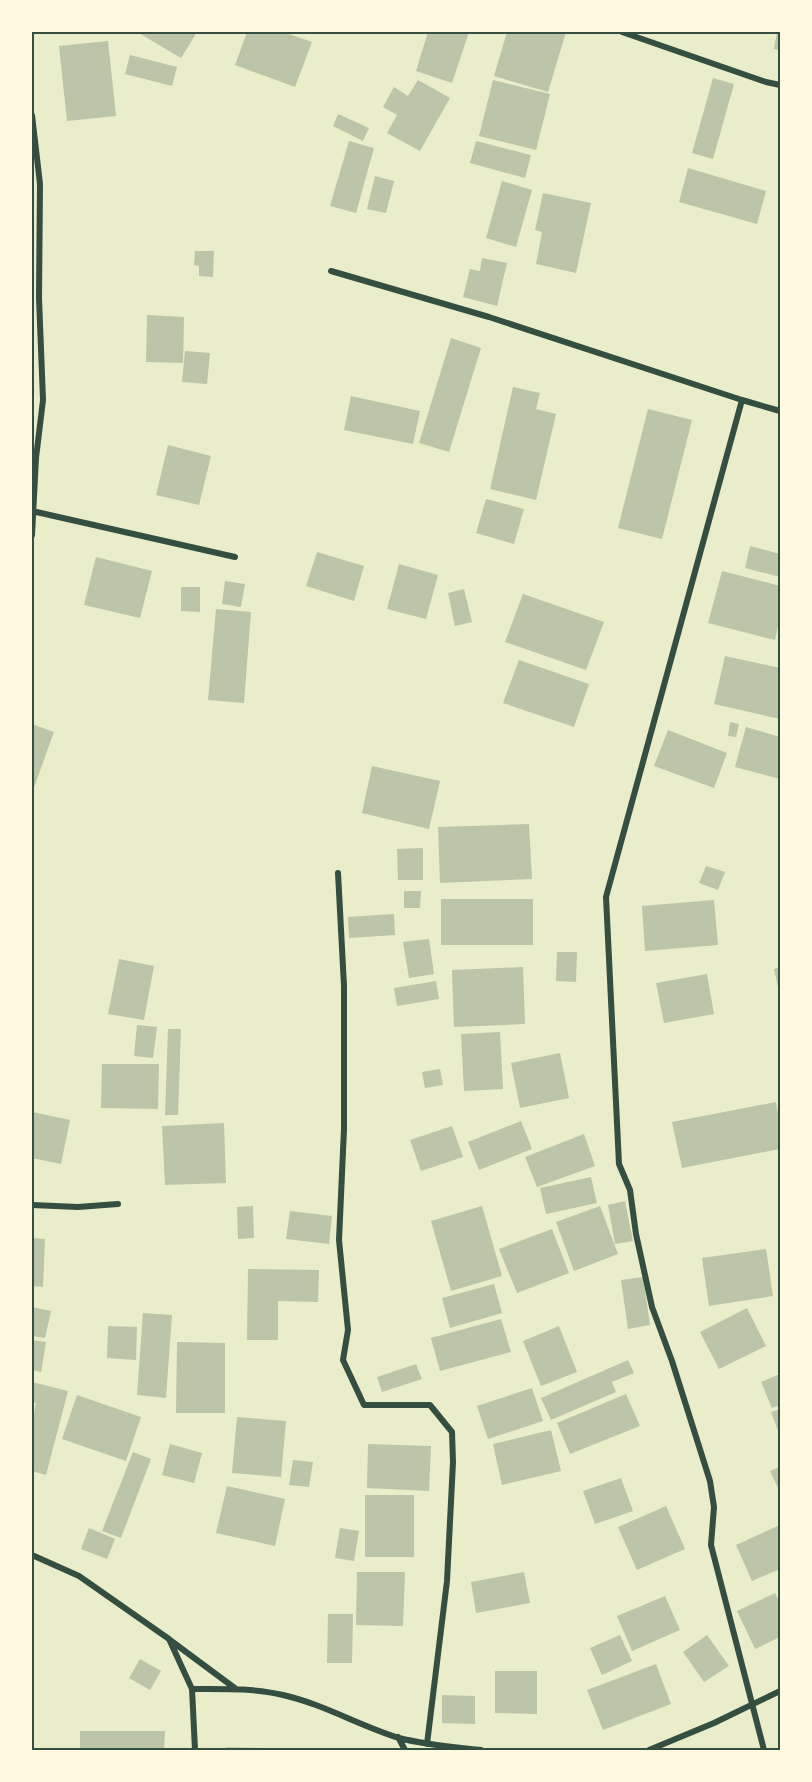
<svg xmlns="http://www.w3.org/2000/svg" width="812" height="1782" viewBox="0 0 812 1782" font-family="'Playfair Display',serif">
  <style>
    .building { fill: #bcc5a7 }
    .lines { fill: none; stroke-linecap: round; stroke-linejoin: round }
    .minor { stroke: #344e41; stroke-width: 6 }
    .neatline { fill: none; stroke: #344e41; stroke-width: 2 }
  </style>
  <rect width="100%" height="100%" fill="#e9edc9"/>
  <!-- building -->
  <path class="building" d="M137,32H197L181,58Z
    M247,32H283L312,42L295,87L235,65Z
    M428,32H469L452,83L416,71Z
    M507,32H566L548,92L494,76Z
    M777,32H780V50L774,49Z
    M108,41L116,116L67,121L59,46Z
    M130,55L177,67L172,86L125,74Z
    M713,78L734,84L713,159L692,153Z
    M418,80L450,98L420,151L387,133L397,115L383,107L394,87L408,96Z
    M493,80L550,94L536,150L479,136Z
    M338,114L369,128L363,141L333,126Z
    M349,141L374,148L356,213L330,206Z
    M476,141L531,155L525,178L470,163Z
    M688,168L766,191L757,224L679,202Z
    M375,176L394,181L386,213L367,209Z
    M502,181L532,190L516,247L486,238Z
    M543,193L591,203L576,273L536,264L542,232L535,230Z
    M195,251H214L213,277L199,276V266L194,265Z
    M482,258L507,263L497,306L463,297L470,269L480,271Z
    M147,315L184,317L183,363L146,362Z
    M451,338L481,348L449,452L419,443Z
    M185,351L210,353L207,384L182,382Z
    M513,387L540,393L536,409L556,414L536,500L490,489Z
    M351,396L420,411L413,444L344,430Z
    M648,409L692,420L662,539L618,528Z
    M168,445L211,456L199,505L156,495Z
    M486,499L524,509L514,544L476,533Z
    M750,546L780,554V577L745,568Z
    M317,552L364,566L354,601L306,586Z
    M96,557L152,571L140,618L84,605Z
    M399,564L438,575L426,619L387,609Z
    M722,571L780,586V618L775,640L708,623Z
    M225,581L245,584L241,607L222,604Z
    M181,587H200V612L181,611Z
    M464,589L472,622L455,626L448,593Z
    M523,594L604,622L586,670L505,642Z
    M216,609L251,612L244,703L208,700Z
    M725,656L780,668V719L714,704Z
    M519,660L589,684L574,727L503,703Z
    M730,722L739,724L736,737L728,736Z
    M32,724L54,732L32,793Z
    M746,727L780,737V779L735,767Z
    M668,730L727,753L714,788L654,766Z
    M372,766L440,781L429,829L362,813Z
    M529,824L532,879L440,883L438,827Z
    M423,848V880H398L397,849Z
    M706,866L725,872L718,890L699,883Z
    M404,891H421L420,908H404Z
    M441,899H533V945H441Z
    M714,900L718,945L645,951L642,906Z
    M394,914L395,935L349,938L348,917Z
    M429,939L434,974L409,978L403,942Z
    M557,952H577L576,982L556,981Z
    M119,959L154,966L144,1020L108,1014Z
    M523,967L525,1024L454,1027L452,970Z
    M780,967V996L774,969Z
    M707,974L714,1014L664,1023L656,983Z
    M436,981L439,999L397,1006L394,988Z
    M137,1025L157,1027L153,1058L134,1056Z
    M168,1029H181L178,1115H165Z
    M500,1032L503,1089L464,1091L461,1034Z
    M560,1053L569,1098L520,1108L511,1063Z
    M102,1064H159L158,1109L101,1108Z
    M440,1069L443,1085L425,1088L422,1072Z
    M776,1102L780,1127V1149L682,1168L672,1122Z
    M32,1112L70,1120L61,1164L32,1158Z
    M521,1121L532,1149L479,1170L468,1142Z
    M224,1123L226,1183L165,1185L162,1126Z
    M452,1126L463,1157L421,1171L410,1140Z
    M584,1134L595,1166L537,1187L525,1157Z
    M591,1177L597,1203L546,1214L540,1188Z
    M625,1201L633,1241L615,1244L608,1205Z
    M253,1206L254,1238L238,1239L237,1207Z
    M482,1206L502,1276L451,1291L431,1221Z
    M600,1206L618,1254L574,1271L556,1222Z
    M290,1211L332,1216L329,1244L286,1239Z
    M552,1229L569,1273L517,1293L499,1249Z
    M32,1238L45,1239L43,1287L32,1286Z
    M766,1249L773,1296L709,1306L702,1258Z
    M248,1269L319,1270L318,1302L278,1301V1340H247Z
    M643,1277L650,1325L628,1329L621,1280Z
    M494,1284L502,1313L450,1328L442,1298Z
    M32,1307L51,1311L45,1338L32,1336Z
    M747,1308L766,1346L719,1369L700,1332Z
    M143,1313L172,1315L166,1398L137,1395Z
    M501,1319L511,1352L440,1371L431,1338Z
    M108,1326L137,1327L136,1360L107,1358Z
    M559,1326L577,1372L541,1386L523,1341Z
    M32,1340L46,1342L41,1372L32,1370Z
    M177,1342L225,1343V1413H176Z
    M628,1360L634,1373L612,1382L616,1392L551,1420L541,1398Z
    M416,1364L422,1379L382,1392L377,1377Z
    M780,1374V1405L772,1408L761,1382Z
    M32,1382L68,1391L46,1475L32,1471V1422L36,1403L32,1402Z
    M532,1388L543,1421L488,1439L477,1406Z
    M626,1394L640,1426L570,1454L557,1423Z
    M77,1395L141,1417L126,1461L62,1439Z
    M780,1409V1436L771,1412Z
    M237,1417L286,1421L281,1477L232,1473Z
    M551,1430L561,1471L502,1485L493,1444Z
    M170,1444L202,1453L194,1483L162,1475Z
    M368,1444L431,1446L429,1491L367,1488Z
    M133,1452L151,1459L121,1538L102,1531Z
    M293,1460L313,1462L309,1487L289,1485Z
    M780,1467V1490H779L770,1471Z
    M621,1478L633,1511L595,1524L583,1491Z
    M227,1486L285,1499L275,1546L216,1533Z
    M365,1495H414V1557H365Z
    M666,1506L685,1549L637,1570L618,1527Z
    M780,1525V1569L752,1581L736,1545Z
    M89,1528L115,1539L107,1559L81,1549Z
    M340,1528L359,1531L354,1561L335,1558Z
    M357,1572H405L403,1626L356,1625Z
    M524,1572L530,1603L476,1613L471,1582Z
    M775,1593L780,1604V1637L755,1649L737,1611Z
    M665,1596L680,1630L632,1651L617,1616Z
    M328,1614H353L352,1663H327Z
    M620,1635L632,1661L602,1675L590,1648Z
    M707,1635L729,1666L704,1682L683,1652Z
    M140,1659L161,1671L150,1690L129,1678Z
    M656,1664L671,1704L603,1730L587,1690Z
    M495,1671H537V1714L495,1713Z
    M442,1695L475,1696V1724L442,1723Z
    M80,1731H165L164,1750H80Z
    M226,1747L315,1749V1750H226Z"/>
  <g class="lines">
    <!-- minor -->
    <path class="minor" d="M622,32L766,82L780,85
      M32,115L40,184L39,298L43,400L36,458L32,535
      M331,271L489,317L742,400L780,411
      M742,400L606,897L619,1164L630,1190L636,1234L652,1307L672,1361L710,1481L714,1507L711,1545L764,1750
      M32,511L235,557
      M338,873L344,986V1129L339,1240L348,1330L343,1360L364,1405H430L452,1432L453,1462L447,1581L427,1744
      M32,1205L78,1207L118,1204
      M32,1555L79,1576L169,1639L192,1689L195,1750
      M170,1640L236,1689
      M192,1689C222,1689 254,1688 283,1695C323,1704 360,1726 399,1738C426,1745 453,1747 481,1750
      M398,1737L405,1750
      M649,1750L714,1723L780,1691"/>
  </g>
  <!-- border -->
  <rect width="812" height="1782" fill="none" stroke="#fefae0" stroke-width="66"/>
  <rect x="33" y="33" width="746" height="1716" class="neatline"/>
</svg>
